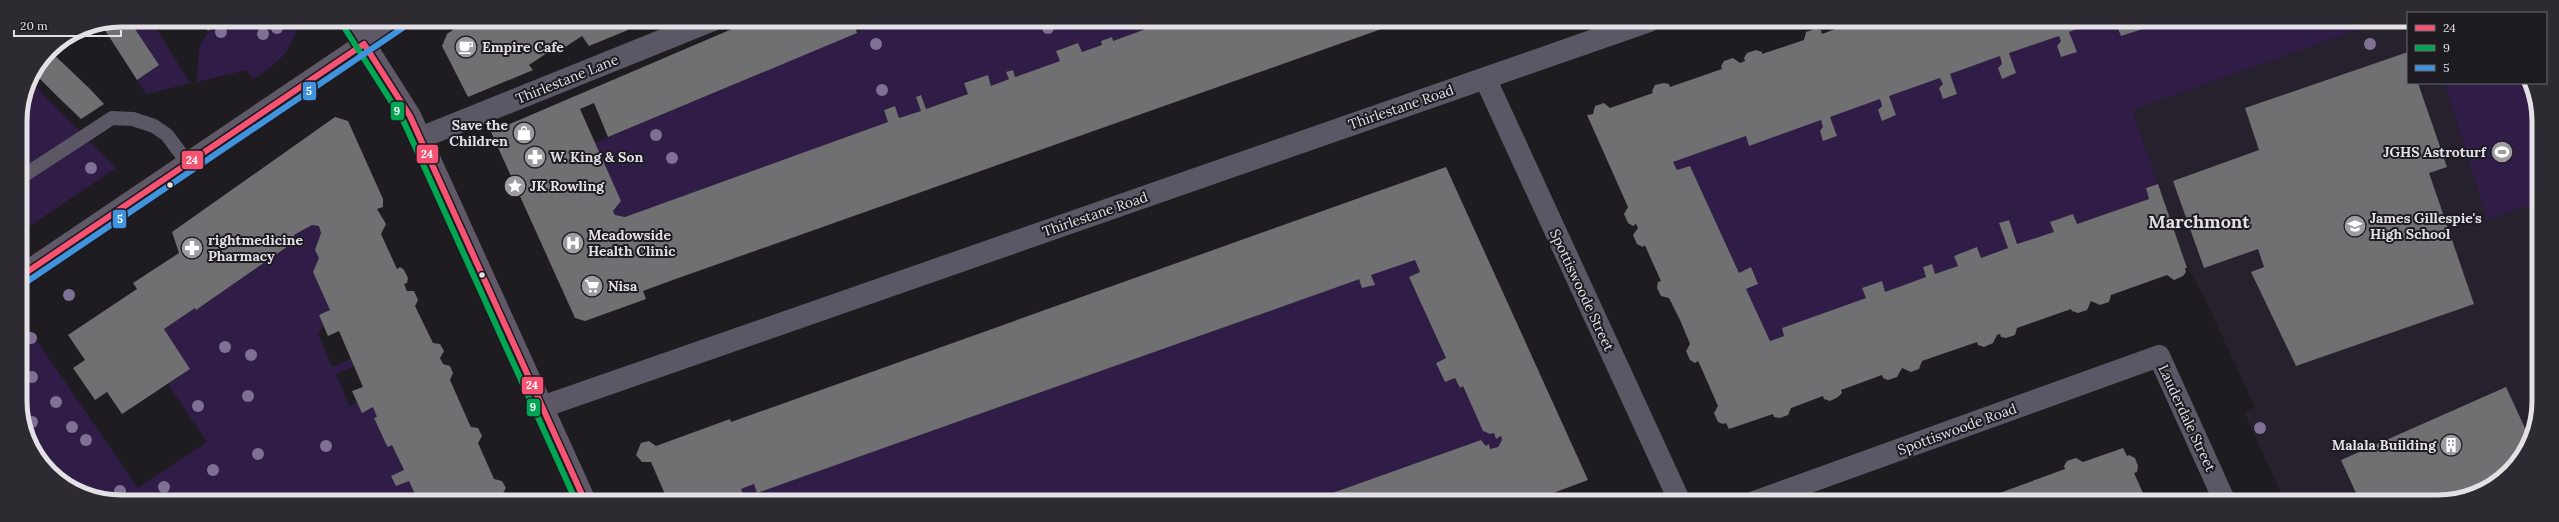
<svg xmlns="http://www.w3.org/2000/svg" width="2559" height="522" viewBox="0 0 2559 522" font-family="Lora,serif">
  <style>
    .built { fill: #26212d }
    .green { fill: #301d47 }
    .building { fill: #706f72 }
    .lines { fill: none; stroke-linecap: round; stroke-linejoin: round }
    .lane { stroke: #5c5764; stroke-width: 14 }
    .street { stroke: #5c5764; stroke-width: 22 }
    .secondary { stroke: #5f5967; stroke-width: 22 }
    .bus-1-casing { stroke: #1d1a22; stroke-width: 9 }
    .bus-2-casing { stroke: #1d1a22; stroke-width: 9 }
    .bus-3-casing { stroke: #1d1a22; stroke-width: 9 }
    .bus-1 { stroke: #f65372; stroke-width: 6 }
    .bus-2 { stroke: #00a651; stroke-width: 6 }
    .bus-3 { stroke: #4094de; stroke-width: 6 }
    .tree { fill: #7f7096 }
    .bus-dot { fill: #e3e1e6; stroke: #1d1a22; stroke-width: 1.5 }
    .labels { text-anchor: middle; stroke-width: 4; stroke-linejoin: round; paint-order: stroke }
    .poi-label { font-size: 14px; font-weight: bold; fill: #e3e1e6; stroke: #1d1a22; text-anchor: start }
    .street-label { font-size: 14px; fill: #e3e1e6; stroke: #1d1a22 }
    .district-label { font-size: 18px; font-weight: bold; fill: #e3e1e6; stroke: #1d1a22 }
    .rim { fill: none; stroke: #e3e1e6; stroke-width: 5 }
    .line-badge { stroke: #1d1a22; stroke-width: 1.5 }
    .badge-label { font-size: 11px; text-anchor: middle; font-weight: bold; fill: #fff }
  </style>
  <rect width="100%" height="100%" fill="#1e1c20"/>
  <!-- built -->
  <path class="built" d="M2383,21H2408V83H2530L2537,101L2538,415L2526,451L2505,477L2477,494L2445,502H2285L2244,412L2255,407L2200,289L2187,268L2132,110Z"/>
  <!-- green -->
  <path class="green" d="M129,20H151L190,83L146,94L137,80L159,65Z
    M226,20H298C295,50 275,66 252,80L247,70L197,82C200,46 194,40 226,20Z
    M622,20H652L628,30Z
    M886,20H1156L1157,25L1113,41L1111,37L1101,41L1102,45L1082,52L1078,43L1057,50L1060,61L1015,77L1012,70L1006,72L1009,79L991,86L988,75L964,82L968,94L926,109L921,95L916,96L921,111L899,118L895,106L884,109L888,122L625,217L615,215L613,211L621,201L595,143Z
    M2101,21H2121L2117,26L2121,36L2146,28L2144,21H2383L2132,110L2158,184L2146,188L2149,199L2077,224L2073,214L2051,222L2054,232L2017,244L2009,220L1999,223L2008,248L1981,258L1977,248L1954,256L1958,266L1935,274L1931,264L1923,267L1926,277L1885,292L1882,281L1862,288L1866,298L1782,328L1784,336L1770,341L1746,289L1758,284L1751,267L1739,273L1690,166L1677,170L1673,162L1746,136L1749,146L1821,120L1823,127L1820,131L1824,141L1837,136L1830,117L1880,99L1882,106L1878,110L1883,121L1896,115L1889,96L1940,78L1943,84L1939,88L1943,99L1956,94L1950,74L2000,56L2002,64L1998,68L2002,78L2016,73L2009,53L2059,36L2061,41L2057,46L2061,57L2076,52L2069,32Z
    M29,80L116,168L21,232L20,120Z
    M2445,83H2530L2537,101V203L2487,219Z
    M312,225L319,226L321,233L315,250L319,258L313,272L330,310L319,315L323,326L318,334L332,367L351,359L354,366L336,374L350,407L356,401L362,412L373,407L377,417L374,418L386,444L388,447L392,445L404,470L392,476L396,486L409,481L418,501H107L76,492L50,473L22,421L21,318L138,488L207,442L168,384L190,369L164,329L195,308L196,310L294,242V235Z
    M1415,260L1420,272L1409,277L1446,358L1436,363L1445,382L1455,378L1459,388L1463,386L1483,431L1490,434L1494,433L1496,438L1501,436L1502,440L1498,447L1490,449L1489,445L1486,446L1481,440L1310,501H752L744,497L741,489L754,484L757,493L1357,280L1359,279L1362,288L1374,285L1371,275Z"/>
  <!-- building -->
  <path class="building" d="M121,20H129L159,65L137,80L101,24Z
    M201,20H226L208,31Z
    M467,20H622L628,30L589,46L582,36L556,53L553,49L529,65L533,70L468,97L442,46L447,34Z
    M753,20H859L854,22L857,33L608,137L594,103L580,109L621,201L613,211L615,215L625,217L888,122L884,110L895,106L899,118L921,111L916,97L921,95L926,109L929,108L968,94L964,83L988,75L991,86L1009,79L1006,72L1013,70L1015,77L1060,61L1056,51L1078,43L1082,52L1102,45L1101,41L1112,37L1113,41L1157,25L1156,20L1404,21L670,281L643,291L646,299L585,321L575,318L491,132Z
    M1857,21H2100L2069,32L2077,52L2061,57L2057,46L2061,41L2059,36L2009,53L2016,73L2002,79L1998,68L2002,64L2000,56L1950,74L1957,94L1943,99L1939,88L1943,84L1940,78L1889,96L1896,115L1882,121L1878,110L1882,106L1880,99L1830,117L1837,136L1823,141L1820,131L1823,127L1821,120L1749,146L1746,136L1673,162L1677,170L1690,166L1739,273L1751,267L1758,284L1746,289L1770,341L1784,336L1782,328L1866,298L1862,288L1882,281L1885,292L1926,277L1923,267L1932,264L1935,274L1958,266L1954,256L1977,247L1981,258L2008,248L1999,223L2009,220L2017,244L2054,232L2050,222L2073,214L2077,224L2149,199L2146,188L2158,184L2187,268H2185L2186,272L2183,276L2174,280L2167,275L2111,295L2109,302L2100,305L2091,301L2087,310L2078,313L2072,311L2071,309L2017,328L2015,335L2006,338L2001,337L2000,334L1997,335L1993,343L1984,347L1978,345L1977,342L1922,361L1919,369L1911,372L1902,368L1897,377L1888,380L1883,378L1882,375L1841,390L1842,393L1838,397L1830,401L1824,399L1823,396L1791,408L1788,415L1780,418L1774,417L1773,414L1729,429L1726,423L1723,424L1718,422L1714,413L1718,406L1700,365L1698,361L1695,363L1690,360L1686,351L1690,344L1680,320L1669,298L1661,296L1657,288L1658,282L1661,281L1647,250L1645,245L1643,247L1637,244L1633,235L1638,228L1636,224L1633,226L1628,223L1624,214L1628,207L1587,115L1593,114L1595,106L1604,103L1610,108L1653,93L1652,91L1655,85L1664,83L1669,84L1670,87L1719,70L1722,69L1721,66L1724,61L1733,58L1740,63L1745,61L1744,58L1747,53L1756,50L1762,52V54L1804,40L1806,32L1815,29L1821,30L1822,34Z
    M2121,21H2144L2146,28L2121,36L2117,26Z
    M49,50L89,88L104,104L81,119L58,97L34,73Z
    M2408,52V83H2418L2447,167L2429,173L2474,304L2296,366L2251,272L2264,267L2258,249L2204,268L2173,181L2259,150L2245,108Z
    M335,117L348,121L383,199V207L377,209L386,224L381,234L397,269L400,267L404,270L408,278L407,283L404,284L407,291H414L418,300L415,306L433,343L440,344L444,351L440,358L443,364L450,366L453,373L450,380L469,423L471,427L478,428L482,436L478,443L494,479L502,481L506,488L502,495L505,501H418L409,481L396,486L391,476L404,470L392,445L388,447L386,444L374,418L377,417L373,407L362,413L352,391L363,387L339,331L328,336L319,315L330,310L313,272L319,258L315,250L321,233L319,226L312,225L294,235V242L196,310L195,308L164,329L190,369L122,414L107,392L95,400L73,368L85,360L68,335L137,289L133,283L179,253L172,232Z
    M1446,167L1588,480L1529,502L1310,501L1481,440L1486,446L1489,444L1490,449L1498,447L1502,440L1501,436L1496,439L1494,433L1490,434L1483,431L1463,386L1460,388L1455,378L1445,382L1436,363L1446,358L1409,277L1420,272L1415,260L1371,275L1375,285L1362,288L1359,279L1357,280L757,493L754,484L741,489L744,497L753,501H668L651,462H642L636,455L641,443L649,441L656,446L730,419L731,422Z
    M2506,387L2530,439L2526,451L2505,477L2477,494L2445,502H2360L2341,460Z
    M2123,448L2127,456L2129,455L2135,458L2138,466L2137,472L2134,473L2147,502H1967L1971,496L1979,493L1986,498L2065,469L2064,466L2067,461L2076,458L2083,462Z"/>
  <g class="lines">
    <!-- lane -->
    <path class="lane" d="M20,178L112,118L133,119L154,126L167,135L187,162"/>
    <!-- street -->
    <path class="street" d="M1485,78L1680,502
      M420,138L713,20
      M542,407L1649,21
      M1754,502L2159,356L2225,502"/>
    <!-- secondary -->
    <path class="secondary" d="M349,20L410,116L585,501
      M21,276L400,20"/>
    <!-- bus-1 casing -->
    <g class="bus-1-casing">
      <path id="bus-1" d="M364,44L410,116L585,501
        M21,276L364,44"/>
    </g>
    <!-- bus-2 casing -->
    <g class="bus-2-casing">
      <path id="bus-2" d="M342,24L403,120L576,501"/>
    </g>
    <!-- bus-3 casing -->
    <g class="bus-3-casing">
      <path id="bus-3" d="M25,283L404,27"/>
    </g>
    <!-- bus-1 -->
    <use href="#bus-1" class="bus-1"/>
    <!-- bus-2 -->
    <use href="#bus-2" class="bus-2"/>
    <!-- bus-3 -->
    <use href="#bus-3" class="bus-3"/>
  </g>
  <!-- trees -->
  <g class="tree">
    <circle cx="277" cy="28" r="6"/>
    <circle cx="1048" cy="28" r="6"/>
    <circle cx="221" cy="32" r="6"/>
    <circle cx="263" cy="34" r="6"/>
    <circle cx="876" cy="44" r="6"/>
    <circle cx="2370" cy="44" r="6"/>
    <circle cx="882" cy="90" r="6"/>
    <circle cx="656" cy="135" r="6"/>
    <circle cx="672" cy="158" r="6"/>
    <circle cx="91" cy="168" r="6"/>
    <circle cx="69" cy="295" r="6"/>
    <circle cx="31" cy="338" r="6"/>
    <circle cx="225" cy="347" r="6"/>
    <circle cx="251" cy="355" r="6"/>
    <circle cx="32" cy="377" r="6"/>
    <circle cx="248" cy="396" r="6"/>
    <circle cx="56" cy="402" r="6"/>
    <circle cx="198" cy="406" r="6"/>
    <circle cx="32" cy="422" r="6"/>
    <circle cx="72" cy="427" r="6"/>
    <circle cx="2260" cy="428" r="6"/>
    <circle cx="86" cy="440" r="6"/>
    <circle cx="326" cy="446" r="6"/>
    <circle cx="258" cy="454" r="6"/>
    <circle cx="213" cy="470" r="6"/>
    <circle cx="164" cy="487" r="6"/>
    <circle cx="120" cy="491" r="6"/>
  </g>
  <!-- icons -->
  <defs>
    <g id="cafe-disc" transform="scale(1.15)"><circle r="9.5" fill="#9e9ca1" stroke="#1d1a22"/><path d="M-5.5-4.5H6V0H3Q3 3.5 0 3.5H-2.5Q-5.5 3.5-5.5 0ZM3-3.2v2h1.7v-2ZM-6 4.5H4V6H-6Z" fill="#fff"/></g>
    <g id="shop-disc" transform="scale(1.15)"><circle r="9.5" fill="#9e9ca1" stroke="#1d1a22"/><path d="M-5-2.5h2.3a2.7 3.5 0 0 1 5.4 0H5L5.5 6h-11ZM-1.5-2.5h3a1.5 2.3 0 0 0-3 0Z" fill="#fff"/></g>
    <g id="stadium-disc" transform="scale(1.15)"><circle r="9.5" fill="#9e9ca1" stroke="#1d1a22"/><path d="M0-5a6.5 5 0 1 0 0 10a6.5 5 0 1 0 0-10ZM-3.5-1.8h7v3.6h-7Z" fill="#fff"/></g>
    <g id="pharmacy-disc" transform="scale(1.15)"><circle r="9.5" fill="#9e9ca1" stroke="#1d1a22"/><path d="M-2-6h4v4h4v4h-4v4h-4v-4h-4v-4h4Z" fill="#fff"/></g>
    <g id="sight-disc" transform="scale(1.15)"><circle r="9.5" fill="#9e9ca1" stroke="#1d1a22"/><path d="M0-6L1.8-2.2L6-1.7L2.9 1.2L3.7 5.4L0 3.3L-3.7 5.4L-2.9 1.2L-6-1.7L-1.8-2.2Z" fill="#fff"/></g>
    <g id="school-disc" transform="scale(1.15)"><circle r="9.5" fill="#9e9ca1" stroke="#1d1a22"/><path d="M0-5L7-2L0 1L-7-2ZM-4 1L0 2.5L4 1V4Q0 6-4 4Z" fill="#fff"/></g>
    <g id="hospital-disc" transform="scale(1.15)"><circle r="9.5" fill="#9e9ca1" stroke="#1d1a22"/><path d="M-5-5h3v3.5h4V-5h3V5h-3V1.5h-4V5h-3Z" fill="#fff"/></g>
    <g id="supermarket-disc" transform="scale(1.15)"><circle r="9.5" fill="#9e9ca1" stroke="#1d1a22"/><path d="M-6-5.5h2.5l.6 2H6L4.5 2H-2.5L-4.4-4H-6ZM-1.5 3.2a1.3 1.3 0 1 0 .1 0ZM3 3.2a1.3 1.3 0 1 0 .1 0Z" fill="#fff"/></g>
    <g id="building-disc" transform="scale(1.15)"><circle r="9.5" fill="#9e9ca1" stroke="#1d1a22"/><path d="M-4-6H4V6H1V3H-1V6H-4ZM-2.5-4.3h1.7v1.8h-1.7ZM.8-4.3h1.7v1.8H.8ZM-2.5-1h1.7V.8h-1.7ZM.8-1h1.7V.8H.8Z" fill="#fff"/></g>
  </defs>
  <g fill-rule="evenodd">
    <use href="#cafe-disc" x="466" y="47"/>
    <use href="#shop-disc" x="524" y="133"/>
    <use href="#stadium-disc" x="2502" y="152"/>
    <use href="#pharmacy-disc" x="535" y="157"/>
    <use href="#sight-disc" x="515" y="186"/>
    <use href="#school-disc" x="2355" y="226"/>
    <use href="#hospital-disc" x="573" y="243"/>
    <use href="#pharmacy-disc" x="192" y="248"/>
    <use href="#supermarket-disc" x="592" y="286"/>
    <use href="#building-disc" x="2451" y="445"/>
  </g>
  <!-- markers -->
  <g class="bus-dot">
    <circle cx="170" cy="185" r="3.5"/>
    <circle cx="482" cy="275" r="3.5"/>
  </g>
  <g class="labels">
    <!-- poi labels -->
    <g class="poi-label">
      <text x="482" y="52">Empire Cafe</text>
      <text x="508" y="130" text-anchor="end">Save the<tspan x="508" dy="16">Children</tspan></text>
      <text x="2486" y="157" text-anchor="end">JGHS Astroturf</text>
      <text x="550" y="162">W. King &amp; Son</text>
      <text x="530" y="191">JK Rowling</text>
      <text x="2370" y="223">James Gillespie's<tspan x="2370" dy="16">High School</tspan></text>
      <text x="588" y="240">Meadowside<tspan x="588" dy="16">Health Clinic</tspan></text>
      <text x="208" y="245">rightmedicine<tspan x="208" dy="16">Pharmacy</tspan></text>
      <text x="608" y="291">Nisa</text>
      <text x="2436" y="450" text-anchor="end">Malala Building</text>
    </g>
    <!-- street labels -->
    <g class="street-label">
      <text transform="translate(567 79) rotate(-22)" y="5">Thirlestane Lane</text>
      <text transform="translate(1401 107) rotate(-19)" y="5">Thirlestane Road</text>
      <text transform="translate(1095 214) rotate(-19)" y="5">Thirlestane Road</text>
      <text transform="translate(1582 290) rotate(65)" y="5">Spottiswoode Street</text>
      <text transform="translate(2187 418) rotate(65)" y="5">Lauderdale Street</text>
      <text transform="translate(1957 429) rotate(-20)" y="5">Spottiswoode Road</text>
    </g>
    <!-- district labels -->
    <g class="district-label">
      <text x="2199" y="228">Marchmont</text>
    </g>
  </g>
  <!-- crop -->
  <path d="M0 0H2559V522H0ZM121 27H2438A94 94 0 0 1 2532 121V401A94 94 0 0 1 2438 495H121A94 94 0 0 1 27 401V121A94 94 0 0 1 121 27Z" fill="#2d2a32" fill-rule="evenodd"/>
  <path class="rim" d="M121 27H2438A94 94 0 0 1 2532 121V401A94 94 0 0 1 2438 495H121A94 94 0 0 1 27 401V121A94 94 0 0 1 121 27Z"/>
  <g class="line-badge">
    <rect x="302" y="81" width="15" height="20" rx="4" fill="#4094de"/>
    <rect x="390" y="101" width="15" height="20" rx="4" fill="#00a651"/>
    <rect x="416" y="144" width="23" height="20" rx="4" fill="#f65372"/>
    <rect x="181" y="150" width="23" height="20" rx="4" fill="#f65372"/>
    <rect x="112" y="209" width="15" height="20" rx="4" fill="#4094de"/>
    <rect x="521" y="376" width="23" height="19" rx="4" fill="#f65372"/>
    <rect x="526" y="398" width="15" height="19" rx="4" fill="#00a651"/>
  </g>
  <g class="badge-label">
    <text x="309" y="95">5</text>
    <text x="397" y="115">9</text>
    <text x="427" y="158">24</text>
    <text x="192" y="164">24</text>
    <text x="120" y="223">5</text>
    <text x="532" y="389">24</text>
    <text x="533" y="411">9</text>
  </g>
  <!-- legend -->
  <rect x="2407" y="12" width="140" height="72" fill="#1d1a22" stroke="#6c6a70"/>
  <rect x="2415" y="25" width="20" height="6" fill="#f65372" stroke="#6c6a70"/>
  <text x="2443" y="32" font-size="12" fill="#e3e1e6">24</text>
  <rect x="2415" y="45" width="20" height="6" fill="#00a651" stroke="#6c6a70"/>
  <text x="2443" y="52" font-size="12" fill="#e3e1e6">9</text>
  <rect x="2415" y="65" width="20" height="6" fill="#4094de" stroke="#6c6a70"/>
  <text x="2443" y="72" font-size="12" fill="#e3e1e6">5</text>
  <!-- scale -->
  <path d="M14 30v6h107v-6" fill="none" stroke="#e3e1e6" stroke-width="2"/>
  <text x="20" y="30" font-size="12" fill="#e3e1e6" stroke="#1d1a22" stroke-width="3" paint-order="stroke">20 m</text>
</svg>
